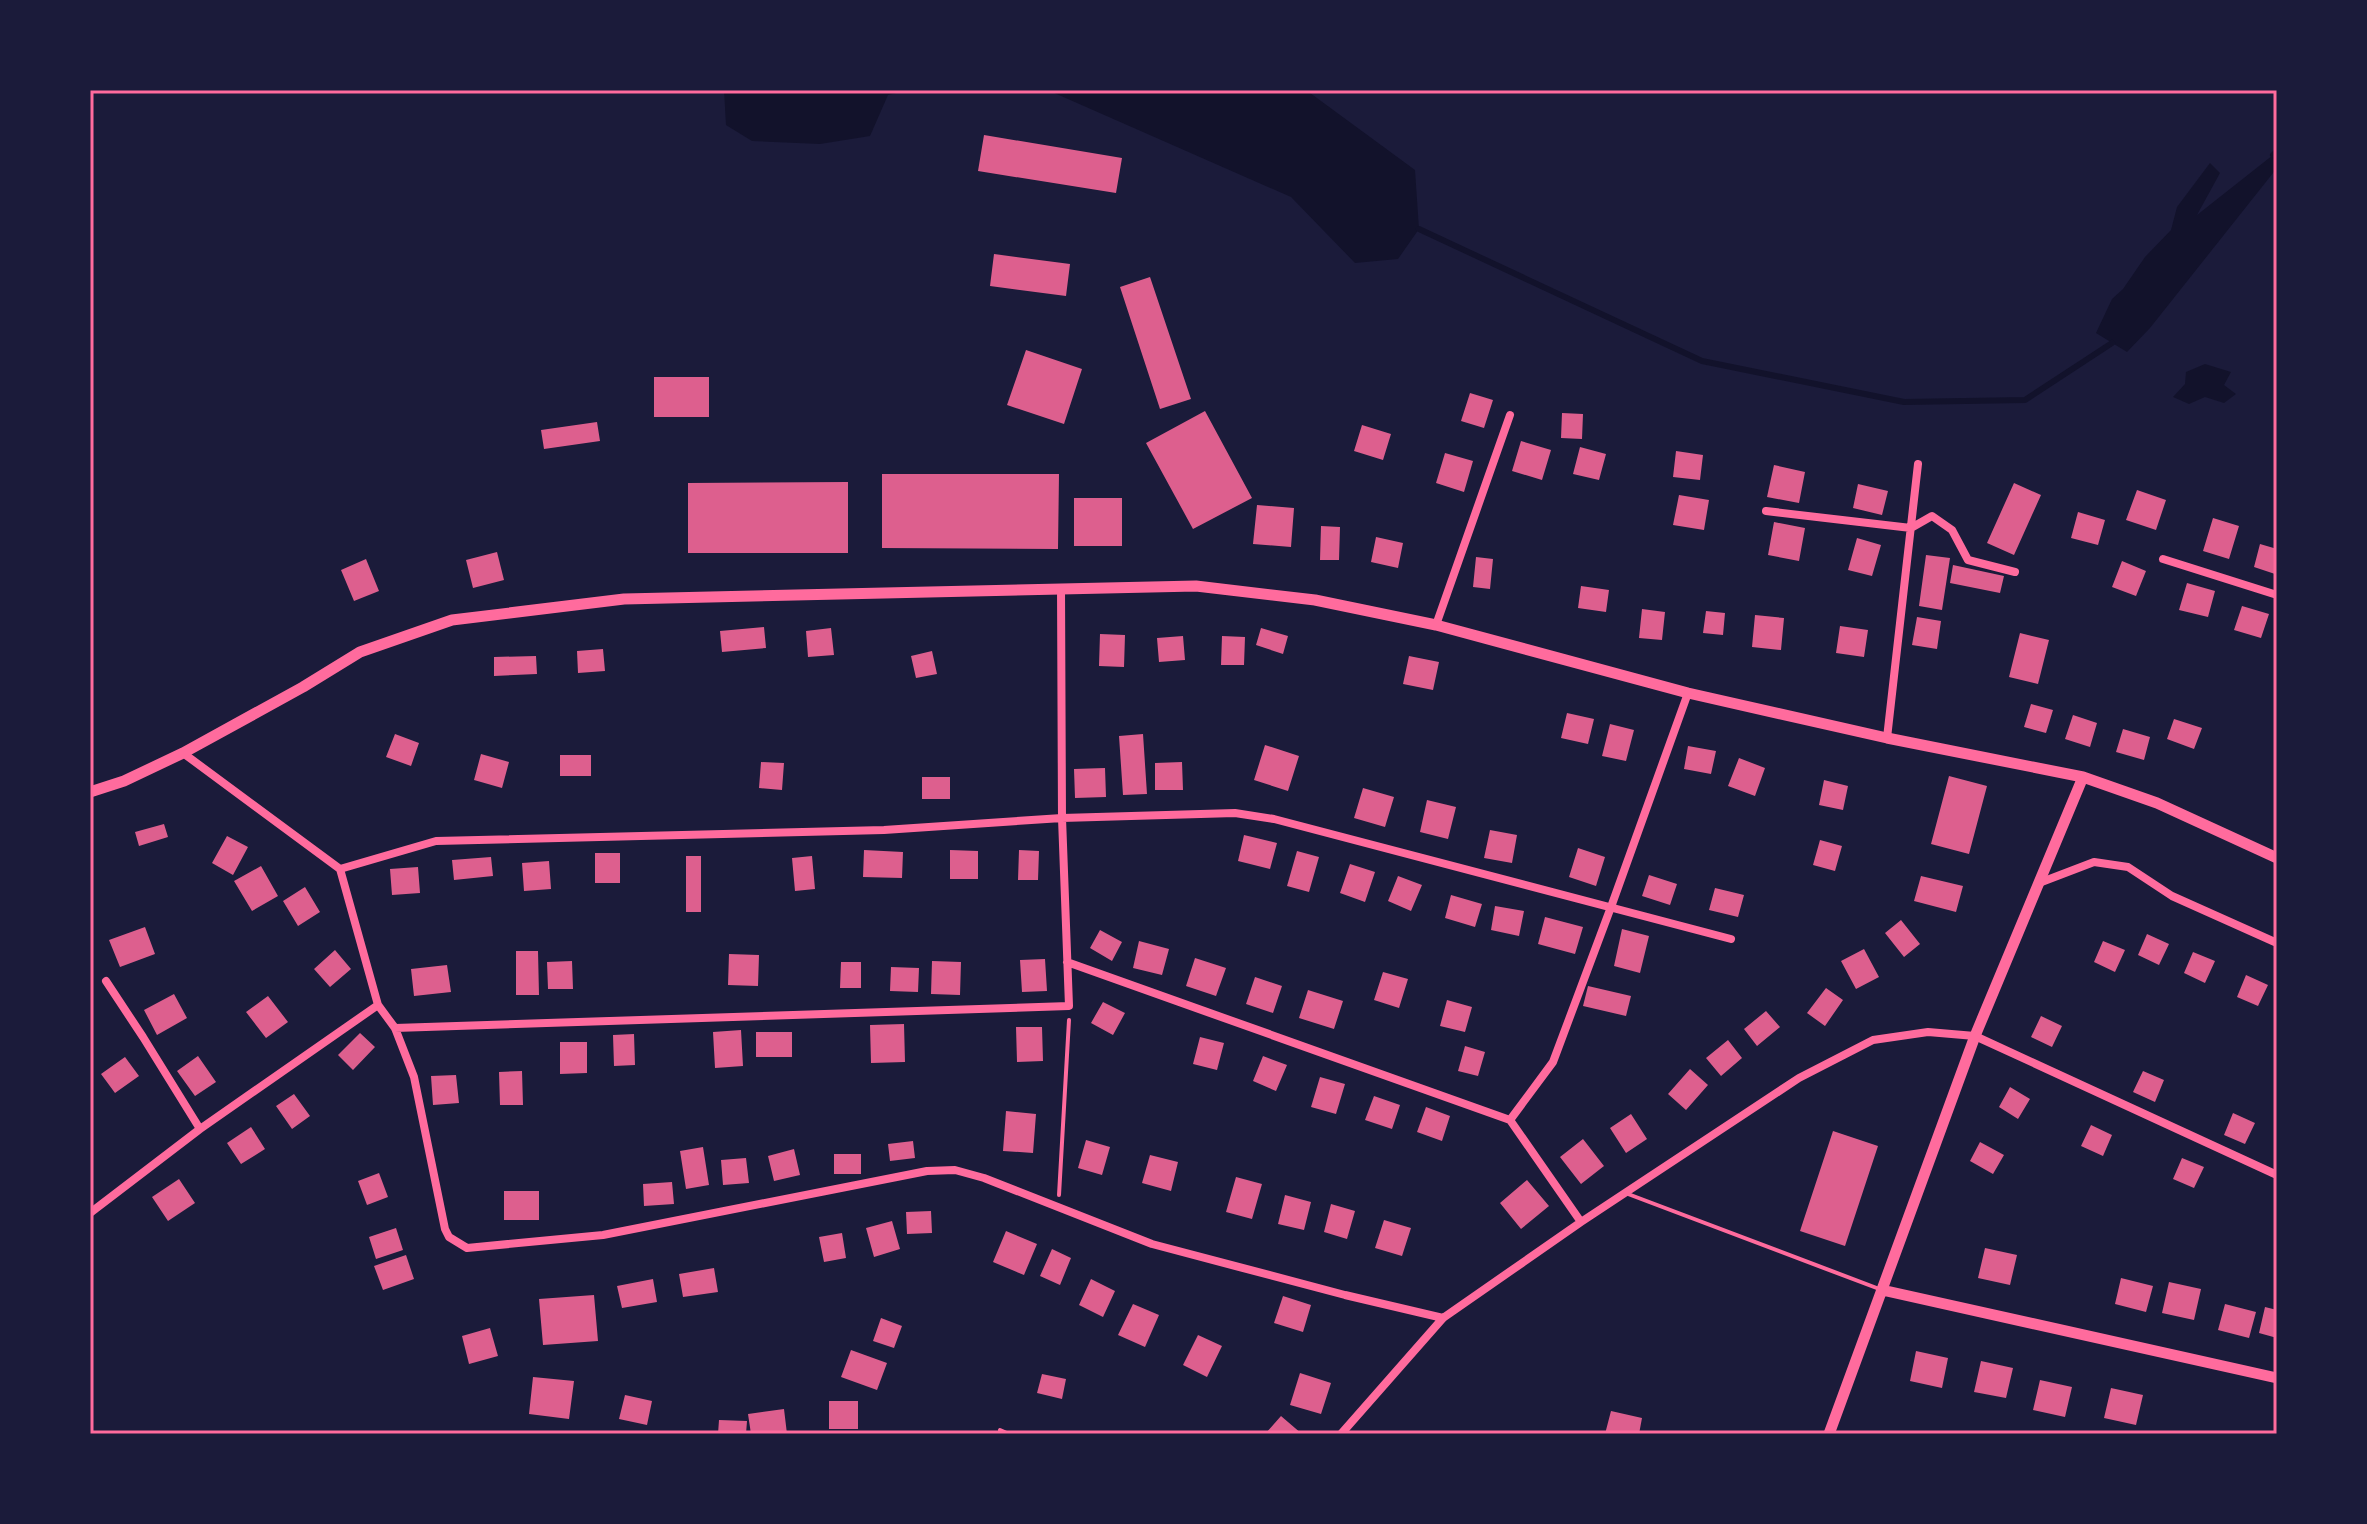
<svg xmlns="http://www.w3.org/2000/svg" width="2367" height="1524" viewBox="0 0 2367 1524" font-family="'IBM Plex Sans',sans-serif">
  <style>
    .water { fill: #12122b }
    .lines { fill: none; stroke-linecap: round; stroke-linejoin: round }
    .stream { stroke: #12122b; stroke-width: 6 }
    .building { fill: #dd5f8e }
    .path { stroke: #ff6b9d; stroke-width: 4 }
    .service { stroke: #ff6b9d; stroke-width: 4 }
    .minor { stroke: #ff6b9d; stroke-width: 8 }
    .tertiary { stroke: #ff6b9d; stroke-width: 11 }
    .neatline { fill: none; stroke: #ff6b9d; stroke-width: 3 }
  </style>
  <rect width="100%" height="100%" fill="#1b1b3a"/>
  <!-- water -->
  <path class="water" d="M724,90H910L888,95L870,136L820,144L752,141L726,125Z
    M1040,90H1306L1415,170L1419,229L1398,259L1355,263L1291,197L1052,92Z
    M2273,155L2277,168L2150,328L2127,352L2096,333L2112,299L2123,289L2145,257L2171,230L2177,207L2210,163L2220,173L2197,215Z
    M2205,364L2231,372L2224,385L2236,394L2224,403L2205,397L2189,404L2173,397L2185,384L2186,372Z"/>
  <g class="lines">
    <!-- stream -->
    <path class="stream" d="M2273,155L2277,151
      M1419,229L1702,361L1904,402L2025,400L2112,343"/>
  </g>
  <!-- building -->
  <path class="building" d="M984,135L1122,158L1116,193L978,171Z
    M994,254L1070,264L1066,296L990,286Z
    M1150,277L1191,399L1160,409L1120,287Z
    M1026,350L1082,369L1064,424L1007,405Z
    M654,377H709V417H654Z
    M1470,393L1493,400L1484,428L1461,421Z
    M1205,411L1252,498L1193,529L1146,443Z
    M1562,413L1583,414L1582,439L1561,438Z
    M597,422L600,441L544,449L541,430Z
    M1362,425L1391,434L1383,460L1354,451Z
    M1521,441L1551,450L1542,480L1512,471Z
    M1580,447L1606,454L1599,480L1573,474Z
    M1676,451L1703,455L1700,480L1673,477Z
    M1445,453L1473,461L1464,492L1436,483Z
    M1774,465L1805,472L1799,503L1767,497Z
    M882,474H1059L1058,549L882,548Z
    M848,482V553H688V483Z
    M2014,483L2041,495L2014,555L1987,543Z
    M1858,484L1888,491L1882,515L1853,508Z
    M2137,490L2166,500L2156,530L2126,520Z
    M1679,495L1709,500L1704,530L1673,525Z
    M1074,498H1122V546H1074Z
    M1257,505L1294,508L1291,547L1253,544Z
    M2078,512L2105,520L2098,545L2071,538Z
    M2213,518L2239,526L2229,559L2203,551Z
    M1774,522L1805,528L1799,561L1768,555Z
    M1321,526L1340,527L1339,560H1320Z
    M1376,537L1403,543L1398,568L1371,562Z
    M1857,538L1881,545L1872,576L1848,570Z
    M2260,544L2277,549L2275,574L2254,567Z
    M497,552L504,580L473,588L466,560Z
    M1926,555L1950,558L1942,610L1919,606Z
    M1476,557L1493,559L1490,589L1473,587Z
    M366,559L379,591L354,601L341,570Z
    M2122,561L2146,571L2136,596L2112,587Z
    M1953,565L2004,576L2000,593L1950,583Z
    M2187,583L2215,591L2208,617L2179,610Z
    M1581,586L1609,590L1606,612L1578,608Z
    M2242,606L2269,614L2261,638L2234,630Z
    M1642,609L1665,612L1662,640L1639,638Z
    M1706,611L1725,613L1723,635L1703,633Z
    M1755,615L1784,618L1781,650L1752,647Z
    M1917,617L1941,621L1937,649L1912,645Z
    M1840,626L1868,630L1864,657L1836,653Z
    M764,627L766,648L722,652L720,631Z
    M831,628L834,655L808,657L806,631Z
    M1261,628L1288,636L1283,654L1256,645Z
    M2020,633L2049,640L2038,684L2009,677Z
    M1100,634L1125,635L1124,667L1099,666Z
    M1183,636L1185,660L1159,662L1157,638Z
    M1222,636L1245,637L1244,665H1221Z
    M603,649L605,671L578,673L577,651Z
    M932,651L937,674L916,678L911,656Z
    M536,656L537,674L494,676V657Z
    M1409,656L1439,662L1433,690L1403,684Z
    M2031,704L2053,710L2046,733L2024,727Z
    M1567,713L1594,719L1588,744L1561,738Z
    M2073,715L2097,723L2090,747L2065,739Z
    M2174,719L2202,728L2194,749L2167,739Z
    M1610,724L1634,730L1626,761L1602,756Z
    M2123,729L2150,737L2144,760L2116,752Z
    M395,734L419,743L411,766L386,757Z
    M1143,734L1147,794L1123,795L1119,736Z
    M1265,745L1299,756L1288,791L1254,780Z
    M1688,746L1716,751L1711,774L1684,769Z
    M481,754L509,762L502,788L474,780Z
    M560,755H591V776H560Z
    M1739,758L1765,768L1755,796L1728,786Z
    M761,762L784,763L782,790L759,788Z
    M1182,762L1183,790H1155V763Z
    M1105,768L1106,797L1075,798L1074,769Z
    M1949,776L1987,786L1969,854L1931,844Z
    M922,777H950V799H922Z
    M1824,780L1848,786L1843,810L1819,805Z
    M1363,788L1394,797L1385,827L1354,818Z
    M1427,800L1456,807L1448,839L1420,832Z
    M164,824L168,837L139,846L135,832Z
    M1490,830L1517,835L1512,863L1484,858Z
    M1244,835L1277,843L1270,869L1238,861Z
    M227,836L248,847L233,875L212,863Z
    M1820,840L1842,846L1835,871L1813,865Z
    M1578,848L1605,857L1596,886L1569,877Z
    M864,850L903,852L902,878L863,877Z
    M950,850L978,851V879H950Z
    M1019,850L1039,851L1038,880H1018Z
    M1297,851L1319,857L1309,892L1287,886Z
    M595,853H620V883H595Z
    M686,856H701V912H686Z
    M812,856L815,889L795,891L792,858Z
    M491,857L493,876L454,880L452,860Z
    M549,861L551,889L524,891L522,863Z
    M1350,864L1375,872L1365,902L1340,893Z
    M261,866L278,896L252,911L234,881Z
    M418,867L420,893L392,895L390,869Z
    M1649,875L1677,884L1670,905L1642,896Z
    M1398,876L1422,885L1411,911L1388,901Z
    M1921,876L1963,886L1956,912L1914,901Z
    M305,887L320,912L298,926L283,901Z
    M1715,888L1744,895L1738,917L1709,910Z
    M1451,895L1482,904L1475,927L1445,918Z
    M1495,906L1524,911L1519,936L1491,930Z
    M1545,917L1583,927L1575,954L1538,944Z
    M1901,920L1920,944L1904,957L1885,933Z
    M145,927L155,954L120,967L109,940Z
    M1622,929L1649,936L1640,973L1614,966Z
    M1100,930L1122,942L1112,961L1090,948Z
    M2147,934L2169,944L2159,965L2138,955Z
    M1139,941L1169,949L1162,975L1133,968Z
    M2103,941L2125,950L2115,972L2094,962Z
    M1864,949L1879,977L1856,989L1841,961Z
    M335,950L351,969L330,987L314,969Z
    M516,951H538L539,995H516Z
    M2193,952L2215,961L2205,983L2184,973Z
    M729,954L759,955L758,986L728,985Z
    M1195,958L1226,968L1216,996L1186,986Z
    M1045,959L1047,991L1022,992L1020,960Z
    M572,961L573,989H548L547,962Z
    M932,961L961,962L960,995L931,994Z
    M841,962H861V988H840Z
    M447,965L451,992L414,996L411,969Z
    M891,967L919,968L918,992L890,991Z
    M1383,972L1408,979L1399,1008L1374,1000Z
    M2246,975L2268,985L2258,1006L2237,997Z
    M1255,977L1282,986L1273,1013L1246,1004Z
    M1588,986L1631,996L1626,1016L1583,1006Z
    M1826,988L1843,1000L1825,1026L1807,1013Z
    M1308,990L1343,1001L1334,1029L1299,1018Z
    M174,994L187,1018L157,1035L144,1010Z
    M268,996L288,1022L266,1038L246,1012Z
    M1447,1000L1472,1007L1465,1032L1440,1026Z
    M1103,1002L1125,1013L1113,1035L1091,1023Z
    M1766,1011L1780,1027L1757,1046L1744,1029Z
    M2041,1016L2062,1026L2052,1047L2031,1037Z
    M904,1024L905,1062L871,1063L870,1025Z
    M1016,1027H1042L1043,1061L1017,1062Z
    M741,1030L743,1066L715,1068L713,1032Z
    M756,1032H792V1057H756Z
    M360,1033L375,1047L353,1070L338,1055Z
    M634,1034L635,1065L614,1066L613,1035Z
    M1200,1037L1224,1043L1217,1070L1193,1064Z
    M1728,1040L1742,1058L1721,1076L1706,1058Z
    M560,1042H587V1073L560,1074Z
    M1465,1046L1485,1052L1478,1076L1458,1071Z
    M198,1056L216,1082L195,1096L177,1071Z
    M1263,1056L1287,1065L1276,1091L1253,1081Z
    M125,1057L139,1076L115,1093L101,1074Z
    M1690,1069L1708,1085L1686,1110L1668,1094Z
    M522,1071L523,1105H500L499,1072Z
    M2143,1071L2164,1080L2155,1102L2133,1092Z
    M456,1075L459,1103L433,1105L431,1076Z
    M1320,1077L1345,1084L1336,1114L1311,1107Z
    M2010,1087L2030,1099L2018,1119L1999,1107Z
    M294,1094L310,1116L292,1129L276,1106Z
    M1374,1096L1400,1105L1392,1129L1365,1120Z
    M1426,1107L1450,1116L1442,1141L1417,1132Z
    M1006,1111L1036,1114L1033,1153L1003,1151Z
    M2233,1113L2255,1123L2245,1144L2224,1135Z
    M1631,1114L1647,1139L1626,1153L1610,1128Z
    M2091,1125L2112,1135L2103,1156L2081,1146Z
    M251,1127L265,1149L241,1164L227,1143Z
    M1833,1131L1878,1146L1845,1246L1800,1231Z
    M1583,1139L1604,1166L1581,1184L1560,1157Z
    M1086,1140L1110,1147L1102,1175L1078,1168Z
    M913,1141L915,1158L890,1161L888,1144Z
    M1980,1142L2004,1155L1993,1174L1970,1161Z
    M703,1147L709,1185L686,1189L680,1151Z
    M794,1149L800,1175L774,1181L768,1156Z
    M834,1154H861V1174H834Z
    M1150,1155L1178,1162L1171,1191L1142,1183Z
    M746,1158L749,1183L723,1185L721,1160Z
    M2182,1158L2204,1167L2194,1188L2173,1179Z
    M379,1173L388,1197L367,1205L358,1181Z
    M1236,1177L1262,1184L1252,1219L1226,1212Z
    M179,1179L195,1203L168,1221L152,1197Z
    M1527,1180L1549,1206L1521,1229L1500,1203Z
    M672,1182L674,1204L644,1206L643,1184Z
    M504,1191H539V1220H504Z
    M1285,1195L1311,1202L1304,1230L1278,1224Z
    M1331,1204L1355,1211L1347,1239L1324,1232Z
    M931,1211L932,1233L907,1234L906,1212Z
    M1384,1220L1411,1228L1402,1256L1375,1248Z
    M892,1221L900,1249L874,1257L866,1228Z
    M396,1228L403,1250L376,1259L369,1237Z
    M1006,1231L1037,1244L1024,1275L993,1262Z
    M842,1233L846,1258L824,1262L819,1237Z
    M1985,1248L2017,1255L2010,1285L1978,1278Z
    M1052,1249L1071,1258L1060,1285L1040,1276Z
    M406,1255L414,1279L383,1290L374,1266Z
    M714,1268L718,1292L683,1297L679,1274Z
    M2121,1278L2153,1286L2146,1312L2115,1304Z
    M653,1279L657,1302L622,1308L617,1286Z
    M1091,1279L1115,1291L1103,1317L1079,1305Z
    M2169,1282L2201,1289L2194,1320L2162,1313Z
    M594,1295L598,1341L543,1345L539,1299Z
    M1283,1296L1311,1305L1303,1332L1274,1323Z
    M1133,1304L1159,1315L1145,1347L1118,1335Z
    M2225,1304L2256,1312L2249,1338L2218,1330Z
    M2265,1307L2277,1310V1338L2259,1333Z
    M881,1318L902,1326L894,1348L873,1341Z
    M490,1328L498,1356L469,1364L462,1336Z
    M1198,1335L1222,1346L1207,1377L1183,1365Z
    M851,1350L887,1363L877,1390L841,1377Z
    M1916,1351L1948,1358L1942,1388L1910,1381Z
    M1981,1361L2013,1368L2006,1398L1974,1392Z
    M1300,1373L1331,1383L1321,1414L1290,1405Z
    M1042,1374L1066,1379L1062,1399L1037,1393Z
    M533,1377L574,1381L569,1419L529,1414Z
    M2040,1380L2072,1387L2065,1417L2033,1410Z
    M2111,1388L2143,1395L2136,1425L2104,1418Z
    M625,1395L652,1401L647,1425L619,1419Z
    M829,1401H858V1429H829Z
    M784,1409L787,1434H751L748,1414Z
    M1611,1411L1642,1418L1639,1434H1605Z
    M1281,1416L1302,1434H1265Z
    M719,1420L747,1421L746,1434H718Z"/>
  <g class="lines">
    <!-- path -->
    <path class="path" d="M1059,1195L1069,1020"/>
    <!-- service -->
    <path class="service" d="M1628,1194L1882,1290
      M1000,1430L1009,1434"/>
    <!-- minor -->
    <path class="minor" d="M1766,511L1911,528L1932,516L1952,530L1968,560L2015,572
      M2163,559L2277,595
      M1436,625L1510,415
      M1887,738L1918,464
      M183,753L340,869L378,1005L395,1028L414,1077L445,1229L449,1237L467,1248L603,1235L927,1171L955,1170L984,1178L1152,1244L1345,1295L1443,1318
      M340,869L436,841L884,830L1062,818L1235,813L1274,819L1731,939
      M2039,883L2094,862L2128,867L2172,896L2277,943
      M1067,962L1510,1120L1581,1222
      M106,981L143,1037L200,1129
      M395,1028L1069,1006L1062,818L1061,588
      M1510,1120L1553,1062L1611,907L1688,693
      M90,1213L200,1129L378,1005
      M1341,1434L1443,1318L1581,1222L1799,1078L1873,1040L1928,1032L1975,1036L2277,1175"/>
    <!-- tertiary -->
    <path class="tertiary" d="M90,792L124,781L183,753L303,687L360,652L452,620L624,599L1196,586L1315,600L1436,625L1688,693L1887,738L2083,777L2157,803L2277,858
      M1882,1290L2277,1378
      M1829,1434L1975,1036L2083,777"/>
  </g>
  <!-- border -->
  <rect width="2367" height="1524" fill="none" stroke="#1b1b3a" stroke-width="184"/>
  <rect x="92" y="92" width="2183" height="1340" class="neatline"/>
</svg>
